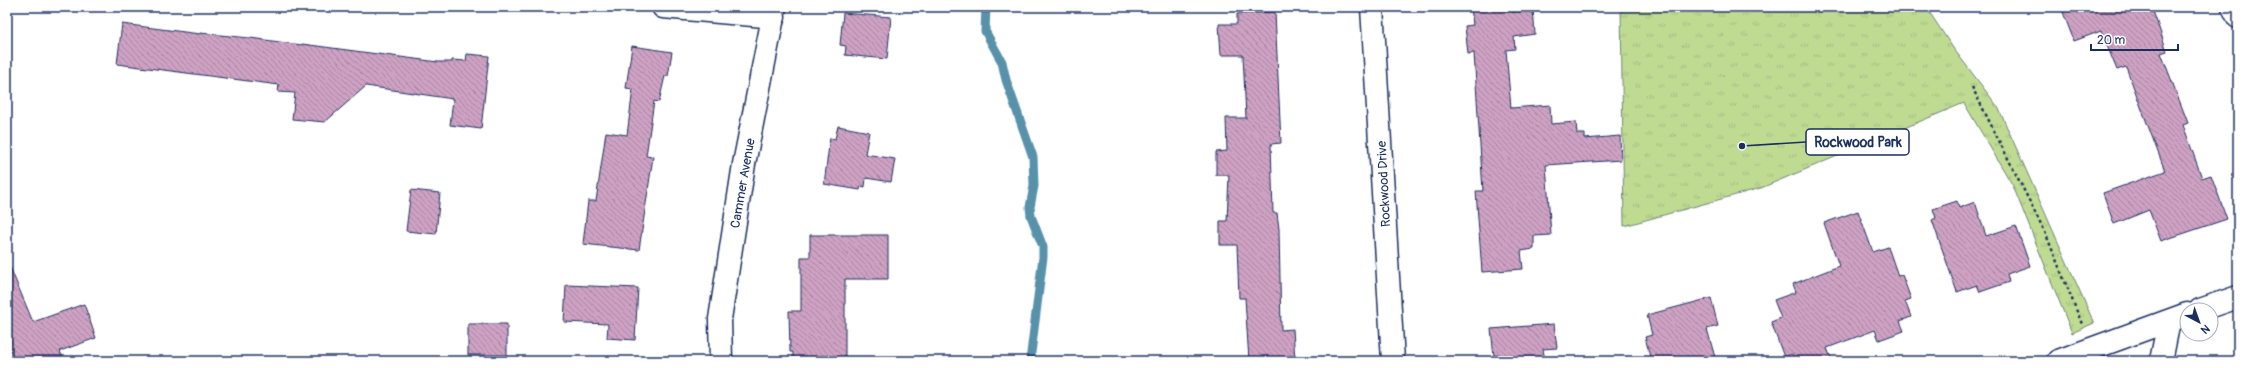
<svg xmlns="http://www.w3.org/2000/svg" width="2245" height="368" viewBox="0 0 2245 368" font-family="Pangolin,sans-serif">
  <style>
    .grass { fill: url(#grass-tufts); stroke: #6d8578 }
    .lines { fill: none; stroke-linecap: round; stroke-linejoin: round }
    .stream { stroke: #5992aa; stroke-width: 9 }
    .building { fill: url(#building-back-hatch); stroke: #1b2f5e }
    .minor-casing { stroke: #1b2f5e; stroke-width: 25 }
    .path { stroke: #1b2f5e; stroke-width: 2.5; stroke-dasharray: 3 3; stroke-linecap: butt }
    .minor { stroke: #fff; stroke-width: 22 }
    .labels { text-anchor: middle; stroke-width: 4; stroke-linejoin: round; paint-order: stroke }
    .street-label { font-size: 13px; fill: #1b2f5e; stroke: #fff }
    .leader { fill: none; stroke: #1b2f5e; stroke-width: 1.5 }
    .callout-dot { fill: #1b2f5e; stroke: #fff; stroke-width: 1.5 }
    .callout { fill: #fff; stroke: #1b2f5e; stroke-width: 1.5 }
    .callout-label { font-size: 14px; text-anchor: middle; font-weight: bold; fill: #1b2f5e }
  </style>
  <defs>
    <pattern id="grass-tufts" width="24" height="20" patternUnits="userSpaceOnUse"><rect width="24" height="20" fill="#bfdb92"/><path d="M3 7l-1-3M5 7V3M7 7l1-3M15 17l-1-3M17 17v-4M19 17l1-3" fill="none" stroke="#a4bc80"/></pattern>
    <pattern id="building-back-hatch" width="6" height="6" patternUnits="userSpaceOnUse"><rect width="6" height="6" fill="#cea1c3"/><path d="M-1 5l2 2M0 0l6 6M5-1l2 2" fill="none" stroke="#a684a2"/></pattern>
  </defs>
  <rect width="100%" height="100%" fill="#fff"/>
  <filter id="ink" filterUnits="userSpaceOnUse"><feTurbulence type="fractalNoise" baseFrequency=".025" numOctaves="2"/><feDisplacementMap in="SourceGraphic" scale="8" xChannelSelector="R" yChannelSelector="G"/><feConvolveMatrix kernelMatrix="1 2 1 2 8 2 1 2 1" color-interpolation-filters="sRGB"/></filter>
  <g filter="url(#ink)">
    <!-- grass -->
    <path class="grass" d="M1621,7H1926L1953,48L1998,107L2094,323L2072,333L2013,186L1964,103L1761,188L1624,226Z"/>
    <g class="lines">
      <!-- stream -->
      <path class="stream" d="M986,7L985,31L1002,62L1006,80L1033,157L1034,186L1030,207L1031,216L1043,247V257L1030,361"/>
    </g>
    <!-- building -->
    <path class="building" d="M1471,7H1512V12L1533,10L1535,34L1514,37L1515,49L1506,50L1511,108L1550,105L1551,124L1576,122L1577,134H1585V139L1620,136L1621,160L1546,165L1551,235L1534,236V249L1521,251L1523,269L1482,272L1476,191H1483L1474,53L1468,54L1465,26L1473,25Z
      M2061,7H2159V9L2153,11L2167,51L2161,53L2188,123L2183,125L2202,178L2211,175L2227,219L2161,241L2149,210L2114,224L2103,193L2165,171L2126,67L2117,70L2101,31L2074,41Z
      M1275,12L1281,143L1271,144L1273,213H1277L1279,229L1281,330L1293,329L1295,361H1249L1245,298H1239L1237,245H1220V221H1227L1229,175H1216V152L1227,151L1226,118H1246L1243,55H1221L1219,24H1237V14Z
      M843,13L891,17L887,59L845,55L846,46L840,45Z
      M122,24L200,34V33L250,38L302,45V44L438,62H452V60L466,61L467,54L489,56L481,129L450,125L453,99L366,86L325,122L292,119L295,93L278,92L279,85L117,64Z
      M632,46L672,52L668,76H665L659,102L654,101L646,156L653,157L639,250L583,244L588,201H596L606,132L627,135L633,89L626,88Z
      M838,126L869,132L865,154L895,159L891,182L866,178L865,187L861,186L860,190L824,184L830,138L835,139Z
      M411,190L440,193L436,234L406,231Z
      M1957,201L1959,208L1975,202L1986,236L2016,226L2030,266L2007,274L2009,282L1980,292L1977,285L1957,292L1932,220L1936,218L1933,209Z
      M1858,211L1873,252L1888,247L1898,276L1902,275L1911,299L1905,301L1911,317L1900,321L1904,331L1879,340L1875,330L1827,348L1832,361H1795L1792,354L1784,357L1771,322L1781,318L1774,300L1796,292L1793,284L1839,266L1824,223Z
      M810,235H888V279H845V361H793V352H790L789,311H801V257H810Z
      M7,260L33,322L84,304L96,338L60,351L64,361H7Z
      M566,285L638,288L635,340L607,338L608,324L564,322Z
      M1711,298L1718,326L1707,329L1716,361H1651L1645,337L1652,335L1647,315Z
      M468,324H507V355H468Z
      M1554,324L1557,348L1543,349L1545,361H1500V355L1494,356L1491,329Z"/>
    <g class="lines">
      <!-- minor casing -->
      <g class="minor-casing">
        <path id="minor" d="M663,7L774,17
          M1372,7L1393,361
          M2233,7L2238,17
          M2200,310L2238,297
          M721,361L720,319L744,164L775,7
          M2058,361L2187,314
          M2161,361L2169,321"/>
      </g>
      <!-- path -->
      <path class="path" d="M1972,87L2045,232L2082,324"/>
      <!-- minor -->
      <use href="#minor" class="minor"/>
    </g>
  </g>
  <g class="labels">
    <!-- street labels -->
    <g class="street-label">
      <text transform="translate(742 183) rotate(-80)" y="5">Cammer Avenue</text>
      <text transform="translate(1383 184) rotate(-93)" y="5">Rockwood Drive</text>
    </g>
  </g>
  <!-- callouts -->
  <path class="leader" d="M1742 146L1806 142"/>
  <circle class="callout-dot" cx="1742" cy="146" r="4"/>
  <rect class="callout" x="1806" y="129" width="103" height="26" rx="4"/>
  <g class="callout-label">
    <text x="1858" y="147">Rockwood Park</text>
  </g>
  <!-- margin -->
  <rect width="2245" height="368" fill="none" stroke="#fff" stroke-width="24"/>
  <rect x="12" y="12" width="2221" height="344" fill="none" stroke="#1b2f5e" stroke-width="1.5" filter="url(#ink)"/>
  <!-- north arrow -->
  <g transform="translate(2199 322) rotate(139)"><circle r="19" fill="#ffffff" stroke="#a4acbf"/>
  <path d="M0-3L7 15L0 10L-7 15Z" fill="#1b2f5e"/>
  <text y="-6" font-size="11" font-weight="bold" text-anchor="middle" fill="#1b2f5e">N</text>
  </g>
  <!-- scale -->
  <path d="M2091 44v6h87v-6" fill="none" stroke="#1b2f5e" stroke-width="2"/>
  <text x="2097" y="44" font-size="12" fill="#1b2f5e" stroke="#ffffff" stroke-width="3" paint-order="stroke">20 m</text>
</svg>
